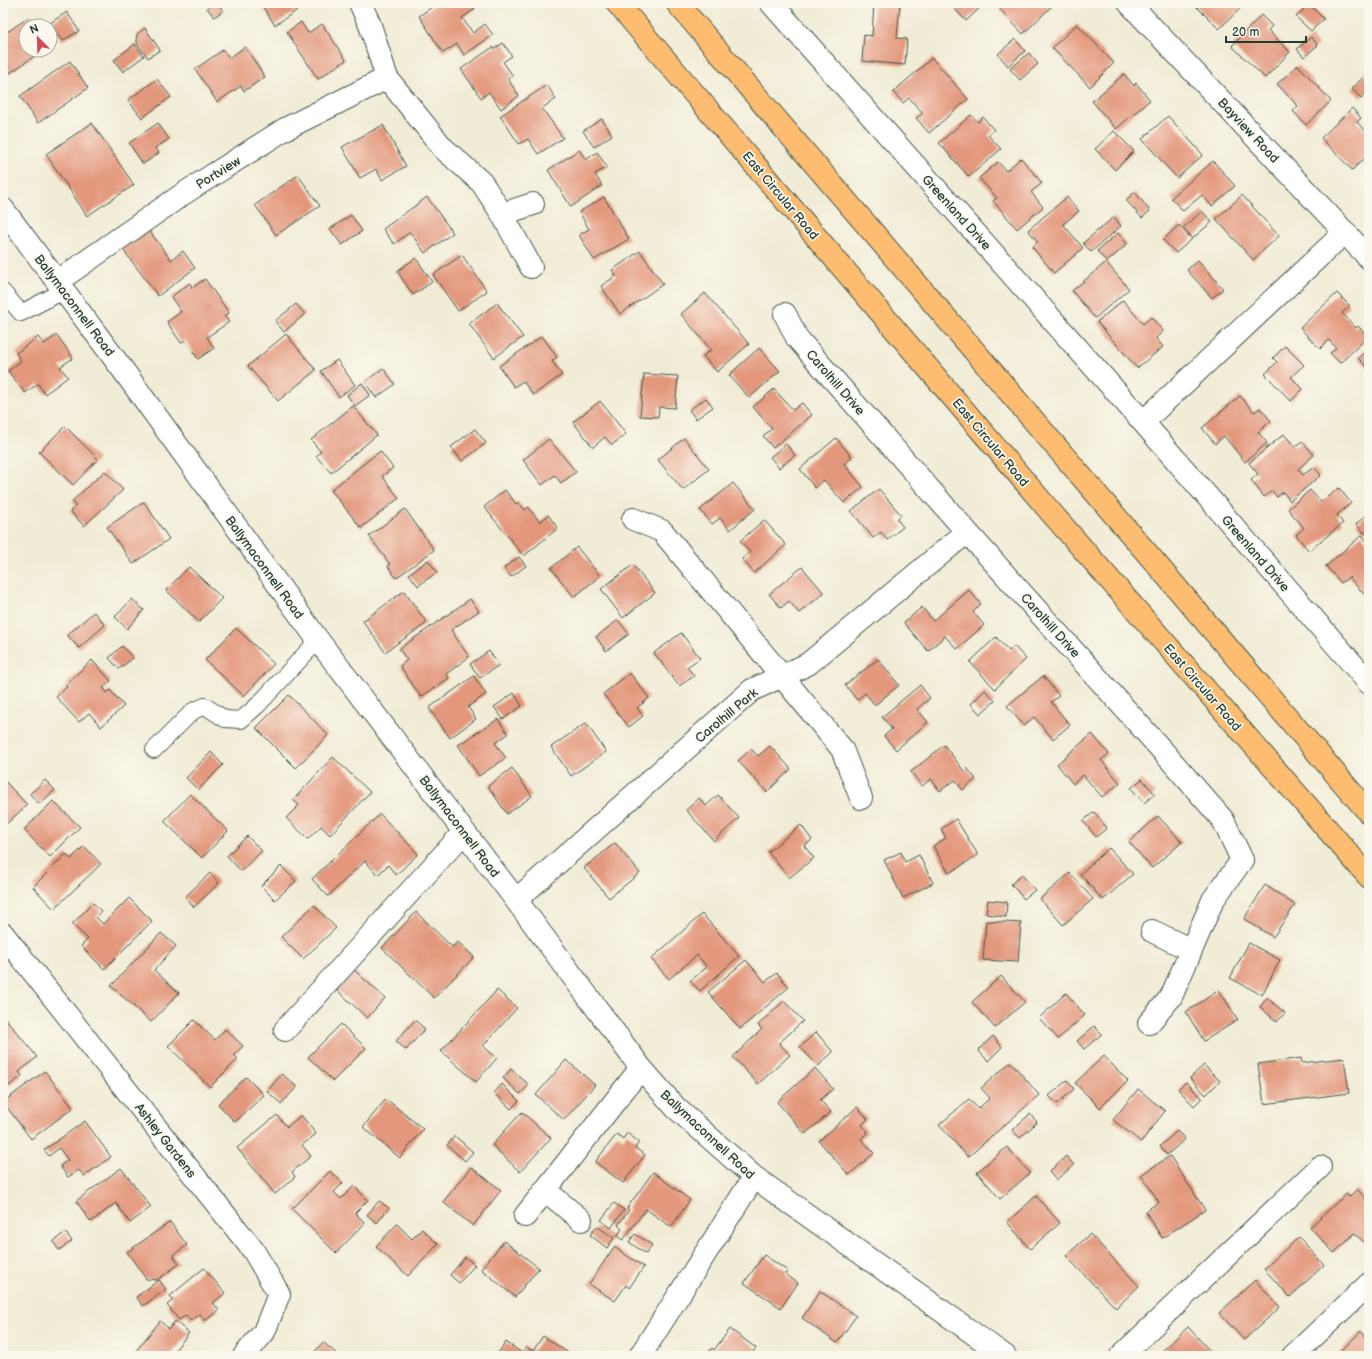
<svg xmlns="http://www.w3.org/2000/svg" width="1372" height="1359" viewBox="0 0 1372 1359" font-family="'Balsamiq Sans',sans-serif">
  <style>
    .building { fill: #e3977b }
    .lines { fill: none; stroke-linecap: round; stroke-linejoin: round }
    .lane-casing { stroke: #3e574c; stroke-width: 18 }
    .street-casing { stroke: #3e574c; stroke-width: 24 }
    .highway-casing { stroke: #3e574c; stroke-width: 24 }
    .lane { stroke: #fff; stroke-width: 16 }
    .street { stroke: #fff; stroke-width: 22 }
    .highway { stroke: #fdbc70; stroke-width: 22 }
    .labels { text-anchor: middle; stroke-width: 3.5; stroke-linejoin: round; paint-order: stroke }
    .street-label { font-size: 13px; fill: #1f3d34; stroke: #fbf7ec }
  </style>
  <rect width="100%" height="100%" fill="#fbf7ec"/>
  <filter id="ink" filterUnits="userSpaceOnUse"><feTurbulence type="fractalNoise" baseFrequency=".025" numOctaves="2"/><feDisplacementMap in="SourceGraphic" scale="8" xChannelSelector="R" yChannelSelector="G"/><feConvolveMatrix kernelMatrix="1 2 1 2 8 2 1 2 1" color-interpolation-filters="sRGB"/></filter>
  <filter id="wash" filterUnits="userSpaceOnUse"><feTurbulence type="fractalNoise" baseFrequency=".012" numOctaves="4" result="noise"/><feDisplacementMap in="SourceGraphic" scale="16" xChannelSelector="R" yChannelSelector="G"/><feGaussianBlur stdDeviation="0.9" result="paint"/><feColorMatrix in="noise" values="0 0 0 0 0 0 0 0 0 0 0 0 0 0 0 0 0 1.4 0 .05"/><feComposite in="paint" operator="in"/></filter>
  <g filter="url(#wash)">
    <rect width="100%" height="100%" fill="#f1ecd6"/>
    <g id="blocks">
      <!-- building -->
      <path class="building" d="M215,3H218L223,11L214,17L207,8Z
        M260,3H308L275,25Z
        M438,3H471L475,9L462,18L473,33L485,24L493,35L464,55L457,44L443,53L419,16Z
        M874,3H900L897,38L907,39L905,65L862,61L864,35L872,36Z
        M957,3H985L966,21L953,7Z
        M1000,3H1055L1023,34L997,6Z
        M1193,3H1246L1219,29Z
        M1309,4L1324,19L1311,31L1296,17Z
        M67,12L79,31L62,41L50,23Z
        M1261,15L1272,26L1268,30L1290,52L1265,78L1232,46Z
        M29,17L35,26H26V50H43L3,78V35Z
        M301,22L308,33L322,24L346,60L318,79L287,32Z
        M1077,24L1114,63L1090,87L1052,48Z
        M145,28L160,50L148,58L137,43V34Z
        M1311,37L1318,45L1304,57L1297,49Z
        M1015,39L1025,51L1008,66L998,54Z
        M503,43L512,56L503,62L513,76L508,79L519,96L501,109L489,92L481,98L461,69L493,47L494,49Z
        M135,44L144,56L123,72L114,60Z
        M245,47L265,77L244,91L241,86L217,102L195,69L223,50L229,58Z
        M1029,53L1038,64L1020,80L1010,69Z
        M932,58L968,99L929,133L916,118L923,113L909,98L903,103L893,92Z
        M70,61L88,88L38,123L20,96Z
        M1298,65L1331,101L1306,125L1293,111L1298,106L1277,84Z
        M1369,71V90L1361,98L1352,89Z
        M1124,74L1134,86L1136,83L1150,100L1116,129L1092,101Z
        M157,79L171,97L142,118L128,100Z
        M547,85L556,99L542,108L563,138L538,154L528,139L519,144L500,116Z
        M1352,108L1361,118L1357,122L1369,135V154L1352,170L1321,138Z
        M971,115L978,122L983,117L994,130L988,135L1001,149L969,177L939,143Z
        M1168,116L1203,155L1177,178L1142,139Z
        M602,119L612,135L594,147L583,131Z
        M92,123L134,185L87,216L46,154Z
        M158,123L169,139L155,148L159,153L143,164L129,143Z
        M383,125L406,166L382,180L376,169L360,178L342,147Z
        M1114,131L1134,151L1115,170L1095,149Z
        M579,150L586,160L597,152L607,167L595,174L602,186L571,207L548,170Z
        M1021,158L1042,183L1031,192L1043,207L1017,229L993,201L997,198L979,178L998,162L1006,171Z
        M1213,161L1235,186L1212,206L1202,195L1183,211L1171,198Z
        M298,175L320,206L276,235L255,205Z
        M1135,192L1150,211L1142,218L1126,200Z
        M1242,195L1279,236L1253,260L1216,219Z
        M427,197L453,233L425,253L410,232L394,244L383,229Z
        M604,197L629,239L594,260L579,235L589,229L579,212Z
        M1067,197L1079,211L1063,224L1083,248L1054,273L1032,247L1038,242L1028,230Z
        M1202,211L1212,222L1193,238L1183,228Z
        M351,215L362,231L342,245L330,229Z
        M1114,217L1121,226L1091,252L1083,243Z
        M1179,225L1192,239L1176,253L1163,240Z
        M147,228L171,260L183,251L195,268L158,296L121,247Z
        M1118,233L1127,244L1107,262L1097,251Z
        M640,251L663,284L620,314L601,286L616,276L612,270Z
        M462,255L487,291L458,311L433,275Z
        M416,258L432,282L413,295L397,271Z
        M1198,260L1223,289L1212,298L1187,270Z
        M1106,262L1129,289L1095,318L1072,291Z
        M205,279L229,313L224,316L229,322L207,337L214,348L198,359L185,340L181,343L167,322L181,312L171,297L190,283L192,288Z
        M705,293L749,344L717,372L703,356L711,350L681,314Z
        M1337,293L1350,306L1342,313L1356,328L1358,326L1368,337L1340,363L1330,353L1336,348L1329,340L1320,349L1300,328Z
        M1123,300L1143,324L1151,317L1163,331L1156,338L1163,347L1137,368L1097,322Z
        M497,303L523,337L494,358L469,324Z
        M296,304L305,314L284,332L275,321Z
        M286,334L316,370L278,401L248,366Z
        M57,335L73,358L60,367L68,377L45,394L38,384L25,393L8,371L21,361L16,353L38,337L44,344Z
        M542,336L557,357L552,361L562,375L533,395L523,381L514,387L499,366Z
        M1285,346L1304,365L1291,377L1303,389L1291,401L1265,374L1277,362L1273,358Z
        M1369,347V369L1358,358Z
        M759,348L780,371L749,398L729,375Z
        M337,360L355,385L339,397L321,371Z
        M383,368L395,384L376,398L365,382Z
        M644,374L678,376L675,408L659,407L658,417L640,416Z
        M362,383L370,395L355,406L347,395Z
        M774,389L793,410L802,403L812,415L773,448L763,436L772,429L753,407Z
        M1240,396L1254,412L1260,408L1271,421L1258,432L1267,443L1245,462L1224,436L1215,444L1202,428Z
        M706,398L713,407L696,419L689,410Z
        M600,401L626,434L612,445L605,437L593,447L573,422Z
        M353,406L377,435L331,473L316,456L321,452L311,440Z
        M65,426L98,459L73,485L39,452Z
        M475,429L486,443L462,461L451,447Z
        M1284,434L1295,447L1302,441L1314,455L1298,469L1303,475L1314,467L1321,475L1290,501L1283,492L1277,497L1272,491L1264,497L1251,480L1258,474L1249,463Z
        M684,438L709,469L683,490L658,460Z
        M836,438L852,457L844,464L863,487L844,503L824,480L815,488L800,469Z
        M549,439L576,472L561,483L555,475L542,485L523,460Z
        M786,444L795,455L779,468L770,457Z
        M380,451L393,468L382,476L399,498L361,528L331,490Z
        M105,471L123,490L84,526L70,511L76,506L72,501Z
        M733,483L755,509L730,530L720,518L712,524L700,510Z
        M1339,488L1351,503L1337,515L1343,523L1309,551L1296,535L1304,528L1288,509L1310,490L1321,502Z
        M879,489L901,515L897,519L903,527L887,540L881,532L873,538L851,511Z
        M505,490L516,504L518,502L525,510L528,507L540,522L548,515L558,528L524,556L484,507Z
        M144,502L169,539L133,564L107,527Z
        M405,509L434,550L396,578L388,566L390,564L369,536Z
        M1369,513V530L1364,533L1356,524Z
        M764,520L786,545L754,573L742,559L750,552L740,541Z
        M1362,535L1369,544V600L1349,577L1341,583L1326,566Z
        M577,547L600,576L574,597L551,568Z
        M519,557L526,566L511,577L504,568Z
        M428,560L437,572L418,586L409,574Z
        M633,565L655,593L623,618L601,589Z
        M189,567L222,598L199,622L166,590Z
        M802,567L824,593L799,613L789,601L781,608L769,594Z
        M969,590L981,604L973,612L984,625L957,649L945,636L928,651L904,623L922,607L933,621Z
        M404,591L427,623L385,652L363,621Z
        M132,599L144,610L127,629L115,617Z
        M470,599L479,611L451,630L469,657L446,674L449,678L421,697L400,666L407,660L399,649Z
        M94,612L105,625L79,648L67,635Z
        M618,620L629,634L606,651L596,637Z
        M236,628L274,664L244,696L205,660Z
        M681,633L700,658L687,667L694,676L679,686L654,653Z
        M996,637L1009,651L1014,646L1026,659L995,689L970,662Z
        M122,646L133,658L119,669L109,658Z
        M489,651L499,665L480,678L470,664Z
        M878,659L899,685L875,705L865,693L857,700L845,685Z
        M92,660L111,681L103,688L107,693L110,690L124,706L101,727L89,713L79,722L56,697L67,687L65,685Z
        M630,673L649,698L637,708L643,716L629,727L603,694Z
        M474,676L486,694L468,707L476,719L450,738L429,708Z
        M1043,676L1059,696L1051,702L1070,725L1053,739L1034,717L1024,726L1007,706Z
        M920,685L930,698L917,709L928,722L896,750L884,736L892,729L882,717Z
        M985,690L995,701L980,714L971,704Z
        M514,693L522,706L503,719L494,707Z
        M289,695L328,735L296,768L256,728Z
        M498,719L508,734L495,743L506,758L479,776L458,745Z
        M586,723L606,752L571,776L551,747Z
        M1092,734L1109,754L1101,760L1120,783L1102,797L1083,775L1073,784L1057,764Z
        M944,745L964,771L967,768L976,779L963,790L955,780L940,791L931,779L922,786L911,772Z
        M770,746L791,769L767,792L738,761L751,749L758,756Z
        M211,752L223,765L198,790L186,778Z
        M333,757L370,792L330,835L321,826L308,839L286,818L299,805L293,800Z
        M512,768L532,796L507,814L488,786Z
        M3,779L27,805L3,827Z
        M1142,779L1155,794L1144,803L1131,788Z
        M45,780L55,790L39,804L30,794Z
        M190,794L228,831L202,858L164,821Z
        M718,795L739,818L714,841L686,810L699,798L706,806Z
        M53,801L80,827L50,857L24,830Z
        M1094,812L1107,828L1096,837L1083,821Z
        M380,814L418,854L396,875L388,865L378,875L365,861L328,896L312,879Z
        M1158,816L1182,842L1152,868L1129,842Z
        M956,819L978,855L949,873L933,846L946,838L941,829Z
        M801,825L812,840L804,846L814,858L789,878L768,852Z
        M247,836L262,851L241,871L227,856Z
        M615,843L640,873L609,898L584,868Z
        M84,846L101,864L54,909L33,887L66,854L71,859Z
        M1109,848L1133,874L1103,900L1080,874Z
        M901,852L905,862L919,855L933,883L903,898L884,860Z
        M281,866L296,881L275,900L261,886Z
        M210,873L219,883L194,907L185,897Z
        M1070,873L1093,899L1063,925L1040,899Z
        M1022,875L1035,890L1024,899L1011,884Z
        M1265,885L1295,905L1273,937L1244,919Z
        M129,898L152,921L104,969L81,946L88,939L72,924L93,903L101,911L96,917L103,924Z
        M988,900L1007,902L1006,917L986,914Z
        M314,905L336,928L303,959L281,937Z
        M416,912L452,947L458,942L474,957L434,998L382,948Z
        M702,914L739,956L700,991L690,981L707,967L697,955L669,979L651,959Z
        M986,921L1021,923L1018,962L983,960Z
        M161,933L176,946L154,970L179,993L151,1022L111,986Z
        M1249,943L1280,960L1262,995L1230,978Z
        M746,960L765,982L777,973L789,987L740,1029L708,992Z
        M353,969L385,998L367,1018L335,988Z
        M1001,976L1025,1002L995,1028L972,1002Z
        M497,990L517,1008L483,1046L497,1058L476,1082L441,1051Z
        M1219,990L1238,1020L1204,1041L1186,1012Z
        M1066,993L1085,1015L1058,1039L1039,1018Z
        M1267,998L1285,1013L1277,1022L1260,1007Z
        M784,1001L803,1021L779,1043L790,1055L758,1084L733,1057L762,1029L758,1025Z
        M5,1018L37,1057L19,1072L22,1076L3,1090V1019Z
        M194,1020L215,1040L225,1029L243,1046L234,1055L238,1059L210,1087L168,1046Z
        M415,1020L425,1029L406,1050L396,1041Z
        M341,1024L366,1048L333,1081L308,1057Z
        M1094,1026L1102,1034L1084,1049L1077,1041Z
        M816,1032L833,1052L818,1066L800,1047Z
        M993,1036L1002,1047L988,1061L978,1050Z
        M1104,1056L1128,1081L1100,1108L1075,1083Z
        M1301,1058L1302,1063L1344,1058L1349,1093L1264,1104L1258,1064Z
        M566,1060L595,1085L564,1120L536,1095Z
        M1011,1062L1039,1095L968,1157L939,1125L969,1099L978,1109L990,1098L981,1088Z
        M1204,1065L1220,1081L1206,1095L1190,1078Z
        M815,1068L833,1089L820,1100L831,1112L805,1134L777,1102Z
        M511,1069L529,1085L520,1094L503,1078Z
        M45,1071L73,1108L31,1139L3,1102Z
        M282,1074L297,1087L281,1104L267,1091Z
        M246,1077L264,1095L235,1122L218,1104Z
        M1067,1080L1074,1089L1057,1104L1049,1096Z
        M1186,1082L1202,1098L1194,1106L1178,1089Z
        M502,1084L519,1101L511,1109L494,1093Z
        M1138,1089L1165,1111L1141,1142L1113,1120Z
        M386,1099L423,1129L400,1158L363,1127Z
        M857,1107L868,1119L862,1125L868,1132L861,1139L874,1153L849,1175L819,1141Z
        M522,1112L551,1138L520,1172L492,1145Z
        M1030,1114L1037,1122L1020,1138L1012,1130Z
        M277,1115L287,1127L301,1115L316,1134L302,1145L311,1156L292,1172L295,1177L275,1194L237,1148Z
        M85,1121L111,1157L84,1176L79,1170L68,1177L60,1166L68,1160L59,1148L49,1156L44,1150Z
        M1177,1131L1185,1139L1167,1155L1160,1146Z
        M627,1133L639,1142L635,1148L645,1155L623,1183L595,1162L617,1134L623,1139Z
        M455,1136L473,1152L465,1161L447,1145Z
        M1007,1147L1030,1173L1000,1199L977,1172Z
        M1066,1156L1074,1165L1056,1180L1049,1172Z
        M1170,1156L1205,1210L1162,1238L1145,1211L1159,1202L1141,1175Z
        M471,1167L501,1190L473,1226L443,1202Z
        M121,1168L151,1207L130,1223L116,1203L91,1222L76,1201Z
        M330,1171L343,1183L334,1192L341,1199L354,1186L368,1200L355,1213L365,1223L336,1253L292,1209Z
        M653,1172L690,1200L671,1227L646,1209L623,1240L617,1236L622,1229L618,1225L629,1210L627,1208Z
        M1357,1189L1369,1202V1248L1355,1233L1334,1253L1310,1227L1346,1194L1349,1197Z
        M1036,1196L1060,1223L1030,1249L1007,1222Z
        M379,1201L389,1208L377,1223L367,1215Z
        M614,1203L624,1210L611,1228L601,1220Z
        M170,1222L187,1245L173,1255L179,1264L157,1280L146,1279L127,1252Z
        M397,1224L412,1239L422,1229L438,1244L408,1276L376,1246Z
        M597,1226L614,1238L607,1248L590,1235Z
        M65,1232L72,1241L59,1250L53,1242Z
        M635,1234L652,1245L646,1254L629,1242Z
        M1090,1234L1139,1286L1116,1308L1066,1256Z
        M1299,1237L1324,1265L1290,1297L1264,1269Z
        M504,1241L539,1268L515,1297L481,1269Z
        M614,1247L644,1267L629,1288L626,1285L615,1301L589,1284Z
        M764,1255L788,1271L785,1274L798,1283L781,1308L744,1283Z
        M465,1257L475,1265L459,1283L450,1275Z
        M204,1268L225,1293L213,1303L219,1310L205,1321L200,1314L191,1321L186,1315L179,1320L167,1305L173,1300L170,1296Z
        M159,1280L166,1289L143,1306L136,1297Z
        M1255,1280L1280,1307L1244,1340L1219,1313Z
        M820,1291L856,1316L837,1343L802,1318Z
        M160,1321L169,1329L175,1321L189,1333L170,1356H132Z
        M1188,1327L1210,1351L1214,1356H1163L1160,1353Z
        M730,1329L756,1348L750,1356H706L712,1348L714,1350Z
        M1361,1331L1369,1340V1356H1336Z
        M543,1336L573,1356H496L506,1342L522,1353L526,1347L533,1351Z
        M323,1342L339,1356H311Z"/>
    </g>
  </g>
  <g filter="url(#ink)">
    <use href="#blocks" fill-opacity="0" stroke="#3e574c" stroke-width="1"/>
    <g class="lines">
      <!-- lane casing -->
      <g class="lane-casing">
        <path id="lane" d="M3,292L21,313L65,290
          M154,750L193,711L205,706L225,719L241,720L258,705L318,640"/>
      </g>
      <!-- street casing -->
      <g class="street-casing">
        <path id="street" d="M360,3L370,25L387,78L443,148L482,183L502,214L531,267
          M771,3L1143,422L1369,683
          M1129,3L1369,258
          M3,209L123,370L318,640L516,900L641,1068L676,1108L754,1177L1005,1356
          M502,214L533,204
          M58,281L183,194L285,129L387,78
          M785,314L797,338L967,532L1161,749L1223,820L1242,860L1213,900L1171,997L1149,1023
          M1143,422L1345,232
          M633,519L662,531L842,749L861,798
          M516,900L752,690L808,664L967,532
          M1152,931L1191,950
          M3,934L253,1250L279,1294L264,1332L244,1356
          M285,1030L464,832
          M545,1190L581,1220
          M525,1216L641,1068
          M640,1356L754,1177
          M1121,1356L1320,1167
          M1293,1356L1369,1284"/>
      </g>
      <!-- highway casing -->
      <g class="highway-casing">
        <path id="highway" d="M617,3L1048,509L1369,877
          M677,3L1369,813"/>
      </g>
      <!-- lane -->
      <use href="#lane" class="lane"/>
      <!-- street -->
      <use href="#street" class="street"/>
      <!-- highway -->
      <use href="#highway" class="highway"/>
    </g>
  </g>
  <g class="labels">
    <!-- street labels -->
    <g class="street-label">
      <text transform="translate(1249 130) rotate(47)" y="5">Bayview Road</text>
      <text transform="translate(218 172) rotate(-32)" y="5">Portview</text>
      <text transform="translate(781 195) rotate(50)" y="5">East Circular Road</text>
      <text transform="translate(957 212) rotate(48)" y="5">Greenland Drive</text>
      <text transform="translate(75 305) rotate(53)" y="5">Ballymaconnell Road</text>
      <text transform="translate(836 382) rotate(49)" y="5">Carolhill Drive</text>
      <text transform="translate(991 442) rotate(50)" y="5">East Circular Road</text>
      <text transform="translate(1256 553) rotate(49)" y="5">Greenland Drive</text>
      <text transform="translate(265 567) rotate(54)" y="5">Ballymaconnell Road</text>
      <text transform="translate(1051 625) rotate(48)" y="5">Carolhill Drive</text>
      <text transform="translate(1203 687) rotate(49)" y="5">East Circular Road</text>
      <text transform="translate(726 715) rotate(-40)" y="5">Carolhill Park</text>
      <text transform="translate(460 826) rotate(53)" y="5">Ballymaconnell Road</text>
      <text transform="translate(708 1134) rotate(43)" y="5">Ballymaconnell Road</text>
      <text transform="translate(166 1140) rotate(52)" y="5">Ashley Gardens</text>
    </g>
  </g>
  <!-- margin -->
  <rect width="1372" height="1359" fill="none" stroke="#fbf7ec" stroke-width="16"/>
  <!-- north arrow -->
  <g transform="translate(38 38) rotate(337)"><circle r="19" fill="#fbf7ec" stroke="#a3ada2"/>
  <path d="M0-3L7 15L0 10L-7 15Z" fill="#d1495b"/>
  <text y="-6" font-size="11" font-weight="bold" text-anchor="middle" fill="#1f3d34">N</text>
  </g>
  <!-- scale -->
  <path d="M1226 36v6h80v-6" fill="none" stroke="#1f3d34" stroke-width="2"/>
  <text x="1232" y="36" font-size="12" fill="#1f3d34" stroke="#fbf7ec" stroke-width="3" paint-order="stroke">20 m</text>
</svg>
